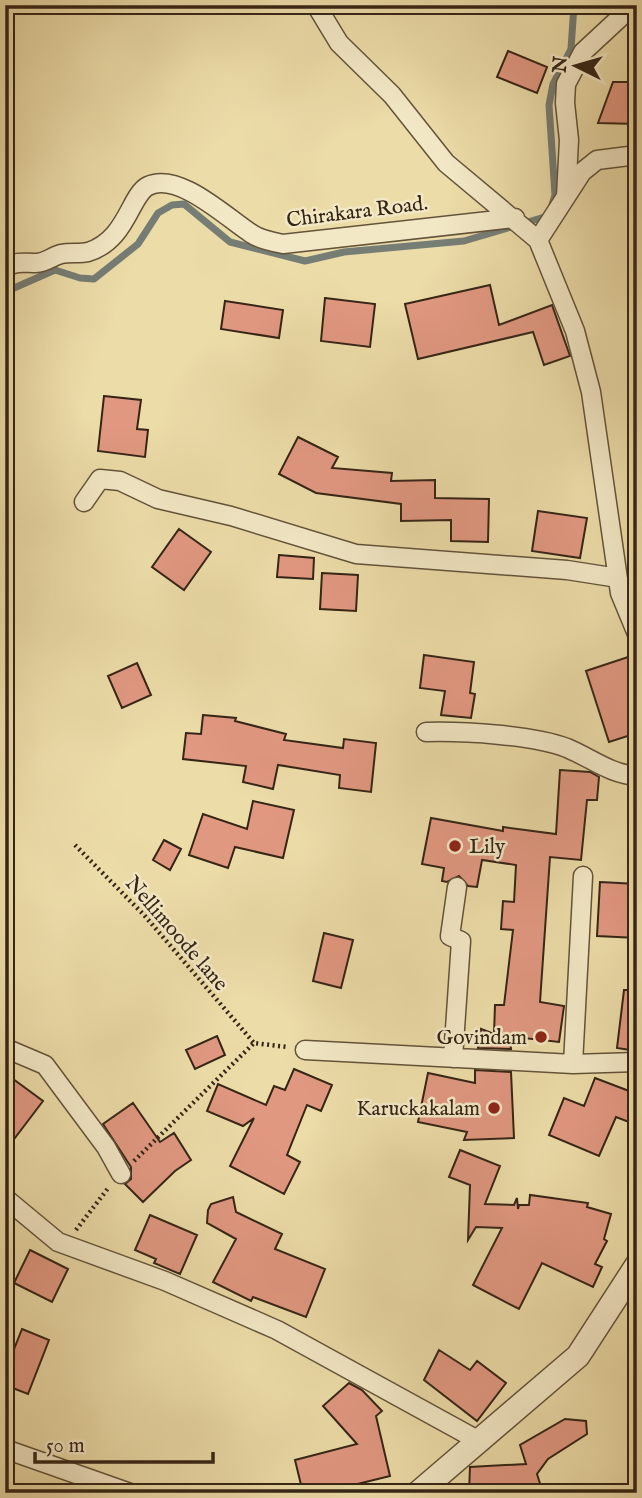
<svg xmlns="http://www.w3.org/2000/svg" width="642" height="1498" viewBox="0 0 642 1498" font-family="'IM FELL English',serif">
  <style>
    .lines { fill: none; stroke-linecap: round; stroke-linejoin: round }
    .stream { stroke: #757d75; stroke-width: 7 }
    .building { fill: #e19881; stroke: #352516; stroke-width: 2 }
    .minor-casing { stroke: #63533a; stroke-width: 21 }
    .tertiary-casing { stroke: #63533a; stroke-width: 26 }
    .path { stroke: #352516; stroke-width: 4.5; stroke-dasharray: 2 3.5; stroke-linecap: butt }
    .minor { stroke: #f3e8c6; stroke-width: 18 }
    .tertiary { stroke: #f3e8c6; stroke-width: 23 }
    .poi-dot { fill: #8f2418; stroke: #f3e8c6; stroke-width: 2.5 }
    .labels { text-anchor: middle; stroke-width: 5; stroke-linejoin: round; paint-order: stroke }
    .street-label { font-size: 21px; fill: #352516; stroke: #f3e8c6 }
    .poi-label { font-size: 21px; fill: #352516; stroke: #f3e8c6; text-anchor: end }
  </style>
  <rect width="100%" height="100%" fill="#ecdca8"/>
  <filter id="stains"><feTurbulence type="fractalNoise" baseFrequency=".00286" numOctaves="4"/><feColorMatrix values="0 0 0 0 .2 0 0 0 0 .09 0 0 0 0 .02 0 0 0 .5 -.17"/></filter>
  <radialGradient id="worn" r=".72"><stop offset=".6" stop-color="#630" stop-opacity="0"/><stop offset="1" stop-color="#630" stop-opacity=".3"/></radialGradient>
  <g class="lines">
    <!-- stream -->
    <path class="stream" d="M552,205L555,195L549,105L553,84L571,49L574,5
      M5,292L55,270L80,278L94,279L138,244L158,213L172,205L184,204L230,242L305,261L344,252L464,241L548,216"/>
  </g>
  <!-- building -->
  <path class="building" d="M508,51L547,67L537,93L497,77Z
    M613,82H637V124L598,123Z
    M490,285L499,325L552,305L570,356L544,365L533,332L418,359L405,304Z
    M325,298L375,304L370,347L321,341Z
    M225,301L283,310L279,338L221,329Z
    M104,396L141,400L137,429L148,430L145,457L98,451Z
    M298,437L338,457L332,468L392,473L391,481L435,480V498L489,499L488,542L451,541V520L401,521V504L316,493L279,474Z
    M538,511L587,518L580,558L532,551Z
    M179,529L211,552L184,590L152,567Z
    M279,555L314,558L313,579L277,577Z
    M322,573L358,575L356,611L320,609Z
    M424,655L474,662L470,693L475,694L471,718L441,715L445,691L420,688Z
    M628,657L637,683V733L609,742L586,671Z
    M137,663L151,695L122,708L108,676Z
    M203,715L236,718L235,721L286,734L284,740L343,748L344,739L376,743L371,792L339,788L340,775L278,765L273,789L243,782L246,766L183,759L186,733L201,734Z
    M560,770L590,772L599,777L597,800H587L581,860L550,857L540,1002L564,1006L559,1042L496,1035L510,1041L511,1049L478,1048L481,1029L494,1034L495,1005H504L513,930L501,929L503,901L514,902L516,865L482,860L477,887L468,886L459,876L447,882L442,881L444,868L422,864L431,818L503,831V827L556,834Z
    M253,801L294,810L283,858L235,847L228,868L189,855L203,814L247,829Z
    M164,840L181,849L170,870L153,860Z
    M600,882L637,884V938L597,936Z
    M324,933L353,940L341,988L313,981Z
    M624,990H637V1051L617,1048Z
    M217,1036L225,1055L195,1069L186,1050Z
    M294,1069L332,1085L321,1111L307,1105L287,1155L300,1162L284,1194L230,1166L254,1118L243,1126L207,1111L218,1084L266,1105L274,1086L285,1090Z
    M475,1070L511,1072L514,1138L464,1140L467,1132L418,1122L428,1073L475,1083Z
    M5,1073L43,1101L5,1151Z
    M595,1078L637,1094V1125L616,1117L599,1156L549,1135L564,1098L584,1106Z
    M133,1103L160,1142L174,1133L191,1160L175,1171L143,1202L125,1184L131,1179V1167L103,1124Z
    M460,1150L500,1166L485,1204L514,1205L517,1198L518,1209L519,1205H529L530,1195L588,1203L587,1207L611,1214L604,1239L607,1241L595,1264L602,1267L593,1287L542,1263L519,1309L473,1285L502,1228L476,1227L468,1240L470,1185L449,1177Z
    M233,1197L236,1212L282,1234L275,1249L325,1269L306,1317L253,1297L251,1301L213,1282L236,1239L207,1223L208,1210L211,1204Z
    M150,1215L197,1235L180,1274L154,1263L156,1259L135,1250Z
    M30,1250L68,1269L52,1302L14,1283Z
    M22,1329L49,1340L28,1394L5,1385V1372Z
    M439,1350L470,1370L477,1361L506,1383L477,1421L424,1380Z
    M349,1383L362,1390L382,1411L376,1416L390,1476L321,1493H303L295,1460L357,1444L323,1406Z
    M565,1419L586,1421L587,1434L548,1459L537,1474L543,1493H469L470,1467L526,1464L520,1445Z"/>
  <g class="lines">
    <!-- minor casing -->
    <g class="minor-casing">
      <path id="minor" d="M316,5L339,43L392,95L446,163L538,240L575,331L591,392L620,593L637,634
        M566,197L569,140L565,103L566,84L583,52L625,13L628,5
        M538,240L582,172L597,160L637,155
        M5,267C18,261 23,263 36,263C45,263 53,256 61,254C70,252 80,254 88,252C127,240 130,195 148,186C179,171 228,219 252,234C261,240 273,242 283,244L515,218
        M84,502L100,479L120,481L158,499L231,516L356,554L567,570L618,578
        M426,732C464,731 533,735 567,748C591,758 610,774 637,776
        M5,1048L45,1065L106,1147L121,1174
        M305,1050L573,1064L637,1062
        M453,1058L461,941L450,936L457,887
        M573,1064L583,876
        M5,1198L58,1242L165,1281L277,1330L481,1442
        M5,1449L130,1493"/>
    </g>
    <!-- tertiary casing -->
    <g class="tertiary-casing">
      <path id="tertiary" d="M418,1493L578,1356L637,1265"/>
    </g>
    <!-- path -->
    <path class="path" d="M75,845L144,915L254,1043
      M134,1161L254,1043L287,1047
      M76,1230L109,1187"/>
    <!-- minor -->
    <use href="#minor" class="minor"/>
    <!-- tertiary -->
    <use href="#tertiary" class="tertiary"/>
  </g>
  <!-- markers -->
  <g class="poi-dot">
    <circle cx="455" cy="846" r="7"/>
    <circle cx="541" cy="1037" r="7"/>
    <circle cx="494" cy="1108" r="7"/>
  </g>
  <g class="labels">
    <!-- street labels -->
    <g class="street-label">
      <text transform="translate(357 211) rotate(-7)" y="7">Chirakara Road.</text>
      <text transform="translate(177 933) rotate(49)" y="7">Nellimoode lane</text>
    </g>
    <!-- poi labels -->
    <g class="poi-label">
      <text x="469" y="853" text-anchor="start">Lily</text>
      <text x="527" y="1044">Govindam</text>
      <text x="480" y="1115">Karuckakalam</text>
    </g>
  </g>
  <!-- margin -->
  <rect width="642" height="1498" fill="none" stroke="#ecdca8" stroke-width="28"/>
  <rect x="7" y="7" width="628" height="1484" fill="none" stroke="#352516" stroke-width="3.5"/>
  <rect x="14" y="14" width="614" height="1470" fill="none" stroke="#352516" stroke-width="2"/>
  <!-- north arrow -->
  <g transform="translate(576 66) rotate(275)" stroke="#f3e8c6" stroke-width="5" paint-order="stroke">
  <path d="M0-5L12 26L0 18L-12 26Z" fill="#352516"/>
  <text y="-10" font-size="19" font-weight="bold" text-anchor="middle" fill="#352516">N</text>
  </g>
  <!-- scale -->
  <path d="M35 1452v10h178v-10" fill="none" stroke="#352516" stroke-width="3.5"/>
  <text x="46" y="1452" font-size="21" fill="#352516" stroke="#f3e8c6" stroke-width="5" paint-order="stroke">50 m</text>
  <rect width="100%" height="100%" filter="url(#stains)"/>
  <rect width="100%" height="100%" fill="url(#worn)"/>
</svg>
